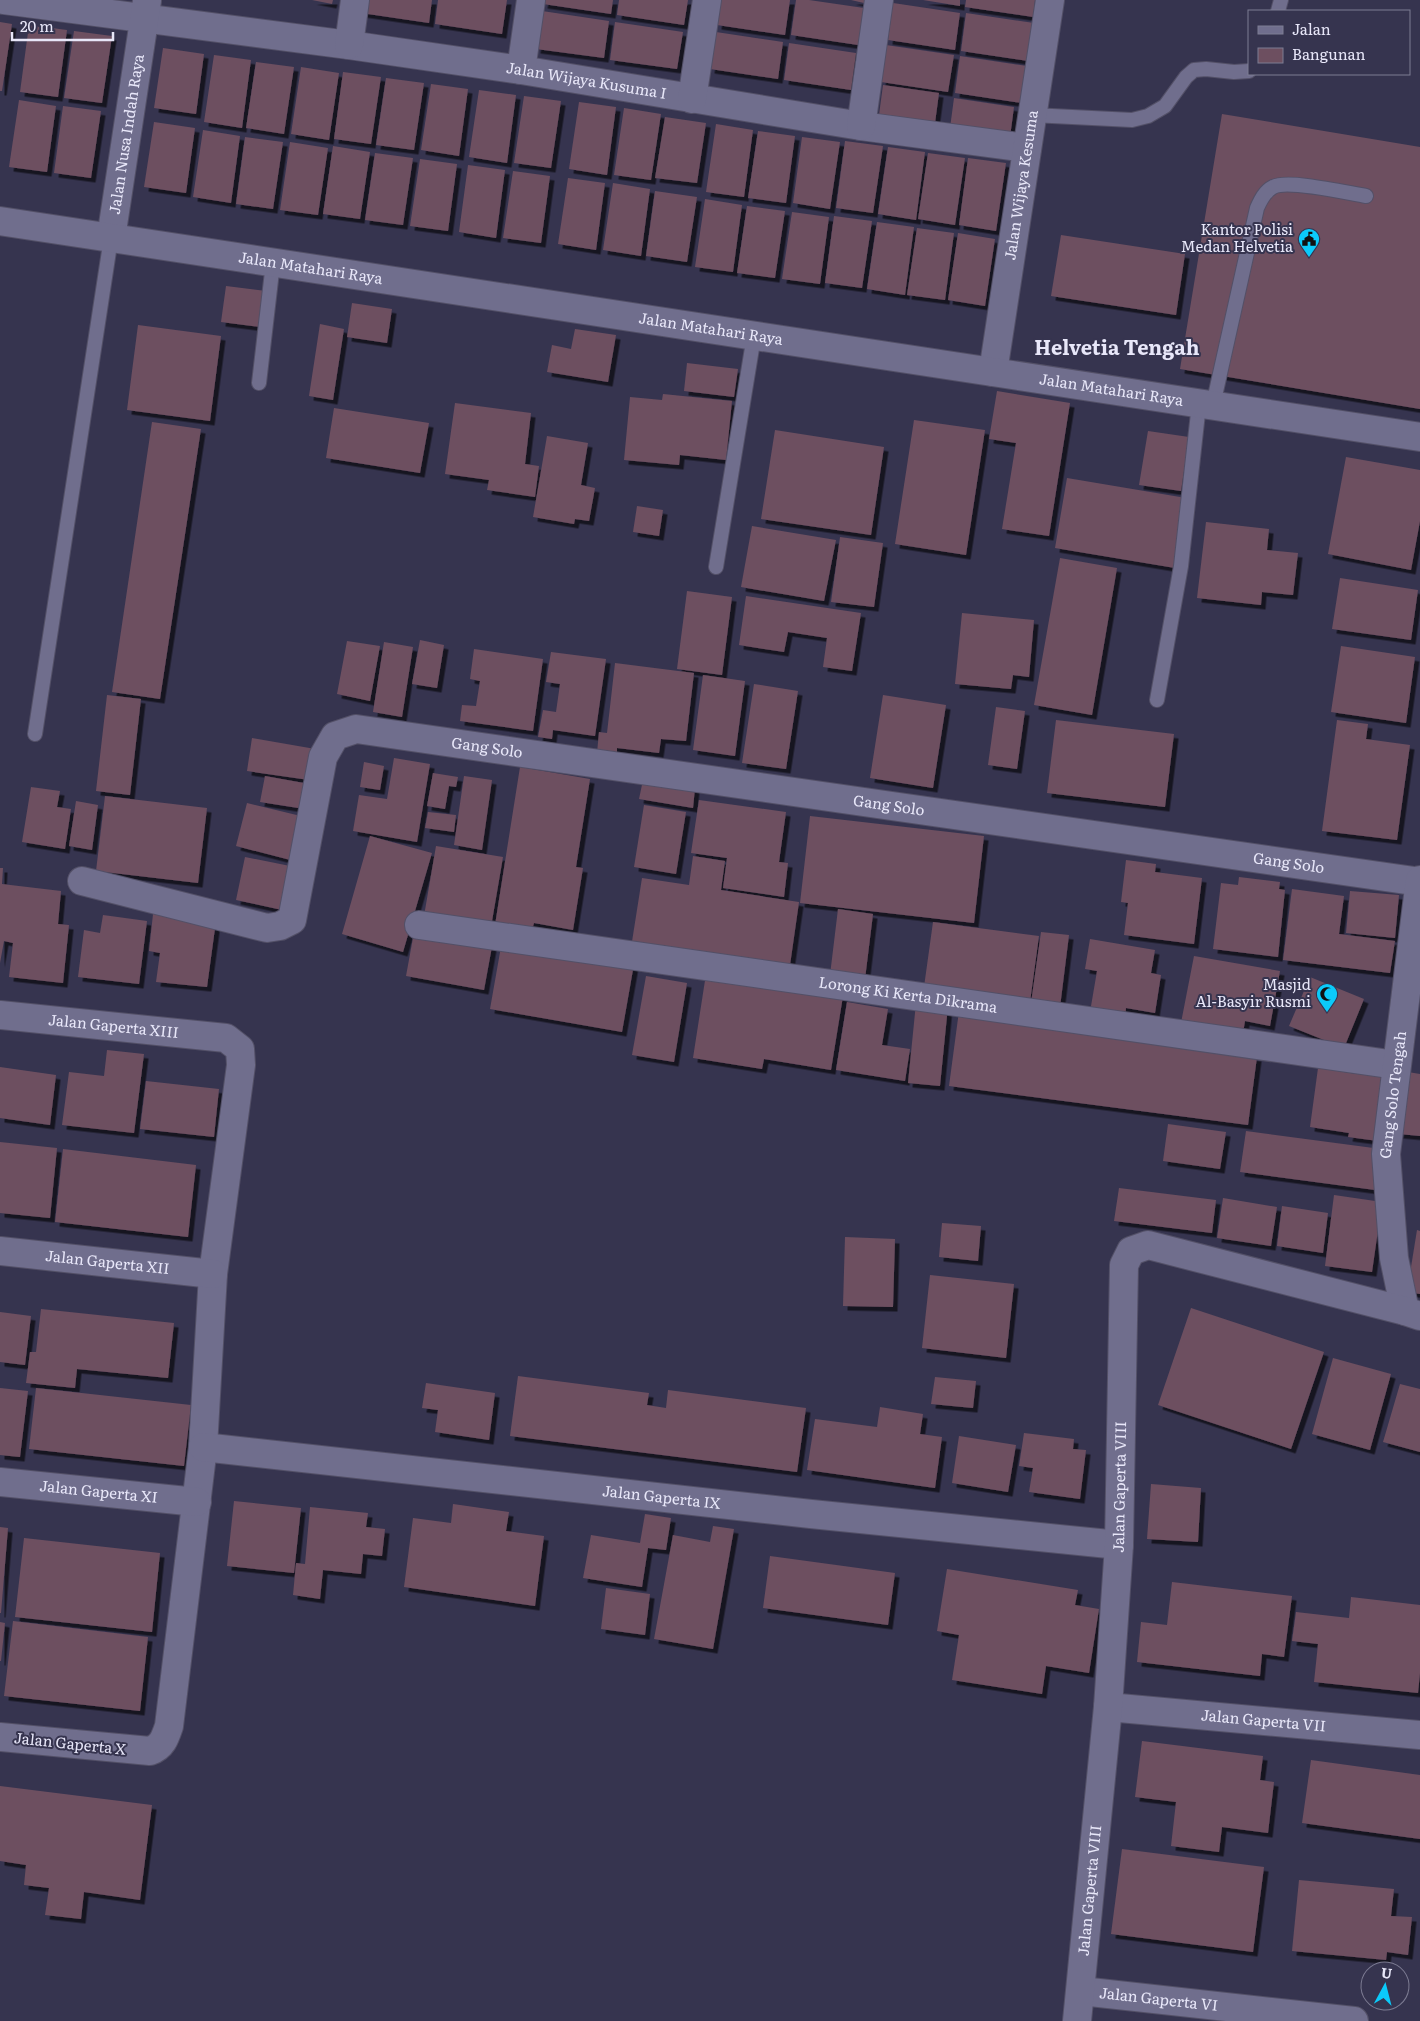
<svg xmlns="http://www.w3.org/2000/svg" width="1420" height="2021" viewBox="0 0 1420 2021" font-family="Literata,serif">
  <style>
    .building { fill: #6d4f60; filter: url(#shadow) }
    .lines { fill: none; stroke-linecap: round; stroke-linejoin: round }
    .lane-casing { stroke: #535067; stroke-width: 16 }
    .street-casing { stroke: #535067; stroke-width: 30 }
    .secondary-casing { stroke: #535067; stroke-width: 30 }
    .lane { stroke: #706e8d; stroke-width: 14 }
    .street { stroke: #706e8d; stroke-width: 28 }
    .secondary { stroke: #706e8d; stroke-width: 28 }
    .labels { text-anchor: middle; stroke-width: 4; stroke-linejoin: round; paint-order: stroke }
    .street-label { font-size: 15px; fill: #e8e7f9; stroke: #36344f }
    .poi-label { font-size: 15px; fill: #e8e7f9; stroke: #36344f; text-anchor: end }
    .district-label { font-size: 20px; font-weight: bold; fill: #e8e7f9; stroke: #36344f }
  </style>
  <defs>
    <filter id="shadow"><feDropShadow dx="4.5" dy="4.5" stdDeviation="0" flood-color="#0009"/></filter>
  </defs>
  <rect width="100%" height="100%" fill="#36344f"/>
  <!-- building -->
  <path class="building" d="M312,0H333L332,4Z
    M363,0H432L429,23L361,13Z
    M438,0H507L502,34L435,24Z
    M544,0H613L611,14L543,4Z
    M619,0H688L684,25L617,15Z
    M721,0H790L785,35L717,25Z
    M796,0H809L864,8L858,45L791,35Z
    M851,0H865L864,3Z
    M923,0H960V6Z
    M966,0H1035L1033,17L965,7Z
    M893,3L960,13L955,50L888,40Z
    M542,11L609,21L604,58L536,49Z
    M966,13L1034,23L1028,61L961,51Z
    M0,22L12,24L2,91H0Z
    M615,22L683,32L677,69L610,60Z
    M29,25L67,30L58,97L20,92Z
    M74,31L112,36L102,103L64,98Z
    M716,32L783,42L778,79L710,69Z
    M789,43L856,53L851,90L784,80Z
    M886,45L954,55L948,92L881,82Z
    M163,48L204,54L196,114L154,108Z
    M214,55L251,60L242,128L204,122Z
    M960,56L1027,66L1022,103L955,93Z
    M256,62L294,67L284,134L246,128Z
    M301,67L339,73L329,140L291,134Z
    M343,72L381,77L371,144L334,139Z
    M386,78L424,83L414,150L376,145Z
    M431,84L468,89L459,156L421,150Z
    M883,85L939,93L935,123L879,115Z
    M479,90L516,95L507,163L469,157Z
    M524,96L561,101L551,168L514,163Z
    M954,98L1014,107L1010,137L950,128Z
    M19,100L56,106L47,172L9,167Z
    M579,102L616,107L607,175L569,169Z
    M63,106L101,111L91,178L54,173Z
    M624,108L661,114L651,180L614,175Z
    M1222,114L1420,147V409L1180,369Z
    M665,117L706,123L697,183L655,178Z
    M154,122L195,128L186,193L144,187Z
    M716,124L753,130L744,197L706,192Z
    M203,130L240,136L231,203L193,197Z
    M758,131L795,136L786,203L748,198Z
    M245,137L283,142L273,209L236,204Z
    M802,137L840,142L830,209L793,203Z
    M845,141L883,146L873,213L836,208Z
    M290,142L328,148L318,215L280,210Z
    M333,146L370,152L360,219L323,214Z
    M888,147L925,152L916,220L878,214Z
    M375,153L413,158L403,225L365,220Z
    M928,153L965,158L955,225L918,219Z
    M968,158L1006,163L996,231L959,225Z
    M420,159L457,164L448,231L410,226Z
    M468,165L505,170L496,238L459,232Z
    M513,171L550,176L541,243L503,238Z
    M568,178L605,183L596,250L558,244Z
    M613,183L650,189L641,256L603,250Z
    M655,191L697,197L687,262L646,256Z
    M705,199L742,205L733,272L695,267Z
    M747,206L785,211L775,278L737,273Z
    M792,212L829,217L820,284L782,279Z
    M834,216L872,221L862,288L825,283Z
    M877,222L914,227L905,295L867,289Z
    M917,228L954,233L945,300L907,295Z
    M958,233L995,239L985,306L948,300Z
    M1061,235L1185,254L1176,315L1051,296Z
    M226,286L266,291L261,327L221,322Z
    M352,303L392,309L387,343L347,337Z
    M320,324L344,329L333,400L309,396Z
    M138,325L221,336L210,421L127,410Z
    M575,329L616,335L608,382L547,372L552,345L571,349Z
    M687,363L738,369L734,397L684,391Z
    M997,391L1070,403L1049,536L1002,529L1016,443L989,439Z
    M663,394L732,401L726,460L680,455L679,465L624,460L630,397L662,400Z
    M455,403L531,413L525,464L539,466L535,497L487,490L489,480L445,474Z
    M334,408L429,423L420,473L326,458Z
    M914,420L985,430L966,555L895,544Z
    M152,422L201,429L160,699L112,692Z
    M775,430L884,447L871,535L761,519Z
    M1148,431L1189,437L1181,491L1139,485Z
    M547,436L588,443L581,485L595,488L589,521L575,519L574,524L533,517Z
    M1346,457L1420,470V521L1411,570L1328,554Z
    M1067,478L1186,498L1175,568L1055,548Z
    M637,506L663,510L659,536L633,532Z
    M1206,522L1269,529L1267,550L1298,553L1293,595L1262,592L1261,605L1197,598Z
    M752,526L836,540L824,601L741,587Z
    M840,537L883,543L874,607L831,602Z
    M1060,558L1117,568L1092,715L1034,705Z
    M1340,578L1418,590L1411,640L1332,629Z
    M687,591L732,597L722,675L677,669Z
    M746,596L861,613L852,671L823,667L827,638L788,632L784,652L739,645Z
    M962,613L1034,620L1029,677L1013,675L1011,689L955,684Z
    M420,640L444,645L437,688L412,684Z
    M347,641L380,646L370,701L337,694Z
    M384,642L413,647L402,717L373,712Z
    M1341,646L1415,657L1406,723L1331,712Z
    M474,649L543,659L533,731L460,721L462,705L476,706L480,681L470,679Z
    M551,652L606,659L595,736L553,730L552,739L538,737L543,710L556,712L560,684L546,682Z
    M615,663L694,673L686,741L661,739L659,753L617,748V755L597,753L599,732L607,733Z
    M703,675L745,681L735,756L693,750Z
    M754,684L798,691L786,769L742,763Z
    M107,695L141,699L130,795L96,791Z
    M883,695L946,705L933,788L870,778Z
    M996,707L1025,711L1017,769L988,765Z
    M1056,720L1174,734L1165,807L1047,793Z
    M1337,720L1368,724L1366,739L1410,745L1397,840L1322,831Z
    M252,738L321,750L316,781L247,771Z
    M394,758L430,764L417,842L353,831L359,795L387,799Z
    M364,762L384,766L380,790L360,787Z
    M520,767L590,779L576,867L583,868L573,930L534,923L532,930L495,925Z
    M433,773L458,777L456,787L449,786L445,809L427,806Z
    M265,776L315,785L311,810L260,802Z
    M464,776L492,780L482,850L454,845Z
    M643,780L695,788L693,808L639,799Z
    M31,787L60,791L57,807L71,809L65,849L22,842Z
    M105,796L207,808L198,883L96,871Z
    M699,800L786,812L779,862L788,863L784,897L723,888L727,858L691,853Z
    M76,801L98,805L92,850L69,846Z
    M247,803L309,818L298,862L236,846Z
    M644,805L686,812L676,874L634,867Z
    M428,812L456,815L454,832L425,828Z
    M810,816L984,836L974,923L800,903Z
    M370,836L432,853L403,952L342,934Z
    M436,846L503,857L491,927L424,916Z
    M693,856L725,861L721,890L799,902L789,972L631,948L642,878L689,885Z
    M245,857L300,868L291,912L236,900Z
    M1126,860L1156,864L1155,872L1202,878L1194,944L1124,935L1128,903L1121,902Z
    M0,868H3L2,884L61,891L58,924L69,925L63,983L9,977L13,943L4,941L0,963Z
    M1239,877L1280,882L1279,889L1285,890L1278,957L1213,949L1221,883L1238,885Z
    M1292,889L1344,896L1339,934L1395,941L1390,973L1283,960Z
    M1350,891L1399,895L1395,938L1346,933Z
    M154,905L216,921L207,987L156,982L160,953L149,951Z
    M838,909L873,914L865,979L830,975Z
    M103,915L147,921L139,984L78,977L84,930L100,933Z
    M933,922L1039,936L1030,1002L924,987Z
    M415,927L493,941L484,990L406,976Z
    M1041,932L1069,935L1060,1007L1031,1003Z
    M1090,939L1155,950L1151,973L1161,975L1155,1013L1126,1008L1125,1018L1090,1012L1097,971L1085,969Z
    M502,941L634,964L622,1032L490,1009Z
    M1194,956L1280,971L1270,1026L1245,1021L1242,1039L1180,1028Z
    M706,974L843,996L831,1070L764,1059L762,1069L693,1058Z
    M646,976L687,983L674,1062L632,1055Z
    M1310,977L1364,999L1344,1048L1289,1026Z
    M847,1002L888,1009L882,1045L910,1049L905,1081L836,1070Z
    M916,1003L948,1006L940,1086L908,1083Z
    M959,1011L1257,1057L1248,1125L949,1086Z
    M107,1050L144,1054L134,1133L62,1125L69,1072L104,1076Z
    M1359,1063L1388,1067L1378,1141L1348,1137L1349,1133L1310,1127L1318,1068L1357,1074Z
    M0,1067L56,1075L50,1125L0,1118Z
    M1408,1072L1420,1074V1136L1399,1134Z
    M146,1081L219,1089L214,1137L140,1129Z
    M1168,1124L1226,1132L1220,1169L1163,1161Z
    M1246,1131L1381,1149L1375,1190L1240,1172Z
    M0,1142L57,1148L50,1218L0,1213Z
    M63,1149L196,1165L188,1237L55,1222Z
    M1119,1188L1216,1200L1212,1233L1114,1221Z
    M1334,1195L1382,1202L1372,1272L1325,1266Z
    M1223,1198L1277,1207L1271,1246L1217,1238Z
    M1282,1206L1328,1213L1323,1253L1277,1246Z
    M942,1223L981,1226L978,1261L939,1257Z
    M1417,1230L1420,1231V1294L1407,1292Z
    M845,1237L895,1239L893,1307L843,1306Z
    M930,1275L1014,1284L1006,1358L922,1348Z
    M1191,1308L1324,1352L1291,1449L1158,1405Z
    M41,1309L174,1323L168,1378L77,1369L75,1388L26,1383L30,1352H36Z
    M0,1312L31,1316L25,1365L0,1362Z
    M1333,1358L1391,1374L1370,1450L1312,1434Z
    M518,1376L649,1393L647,1405L666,1408L668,1390L806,1408L797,1472L510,1436Z
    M935,1377L976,1381L973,1408L931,1404Z
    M426,1383L495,1393L489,1440L435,1432L438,1410L422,1408Z
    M1400,1384L1420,1389V1452L1383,1442Z
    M0,1388L28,1391L20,1457L0,1455Z
    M36,1388L191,1405L184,1466L29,1449Z
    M880,1407L923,1414L920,1434L942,1437L935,1488L807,1470L815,1419L877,1427Z
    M1024,1433L1074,1439L1073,1449L1086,1450L1080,1499L1029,1492L1033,1468L1019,1466Z
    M959,1436L1016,1445L1008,1492L952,1483Z
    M1151,1484L1201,1488L1198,1542L1147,1539Z
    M234,1501L301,1508L294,1573L227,1566Z
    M453,1504L509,1512L506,1531L544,1536L535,1606L404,1587L413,1518L451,1523Z
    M310,1507L368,1513L366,1527L385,1529L382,1556L363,1554L361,1574L323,1570L320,1599L293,1595L296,1563L305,1564Z
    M645,1514L671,1518L666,1550L648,1548L642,1587L583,1578L591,1535L640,1543Z
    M713,1526L734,1529L713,1649L654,1639L673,1535L710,1542Z
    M0,1527L8,1528L1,1613H0Z
    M24,1538L160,1553L152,1632L15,1617Z
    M770,1556L895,1573L888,1625L763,1608Z
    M947,1569L1078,1590L1075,1605L1099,1609L1089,1673L1046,1666L1042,1694L952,1680L959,1635L937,1631Z
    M1172,1582L1292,1596L1284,1657L1262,1654L1260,1676L1137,1662L1141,1622L1167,1625Z
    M606,1588L650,1594L645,1635L601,1629Z
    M1351,1597L1420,1605V1673L1418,1693L1314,1682L1318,1644L1292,1641L1296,1612L1349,1618Z
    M13,1621L148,1637L140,1711L4,1696Z
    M0,1622L5,1623L1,1661H0Z
    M1142,1741L1263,1756L1260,1780L1274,1782L1268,1833L1222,1827L1219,1852L1171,1846L1176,1802L1135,1797Z
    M1311,1760L1420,1775V1839L1302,1823Z
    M0,1786L152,1805L140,1900L84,1892L81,1919L45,1915L49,1888L24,1885L26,1865L0,1861Z
    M1122,1849L1264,1867L1253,1952L1111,1934Z
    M1299,1880L1394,1889L1391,1916L1412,1917L1408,1955L1387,1952L1386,1960L1292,1951Z"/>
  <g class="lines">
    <!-- lane casing -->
    <g class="lane-casing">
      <path id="lane" d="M1278,11L1281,0
        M1032,115L1132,120L1148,116L1165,106L1186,77L1194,70L1206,69L1234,72L1249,71
        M259,383L273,263
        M1213,405L1257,208C1261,199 1265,191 1273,187C1288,179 1347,193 1366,196
        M716,567L754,336
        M1157,700L1181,566L1199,404
        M35,734L111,238"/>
    </g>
    <!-- street casing -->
    <g class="street-casing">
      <g id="street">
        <path id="s1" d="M4,0L349,45L521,70L861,126L1027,148"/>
        <path d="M349,45L355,0"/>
        <path d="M521,70L531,0"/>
        <path d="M692,99L707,0"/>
        <path d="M861,126L879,0"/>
        <path id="s2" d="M111,238L147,1"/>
        <path id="s3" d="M993,372L1050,0"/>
        <path id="s4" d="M82,881L267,928L280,926L292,920L323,757L335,736L356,729L1420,882"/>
        <path id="s5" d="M419,925L1396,1065"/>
        <path id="s6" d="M0,1015L226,1038L240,1049L241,1065L213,1274L203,1447L169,1726C165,1738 162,1747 150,1751L0,1737"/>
        <path id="s7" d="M0,1251L213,1274"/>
        <path id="s8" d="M1405,1311L1394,1258L1386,1154L1420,880"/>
        <path id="s9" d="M203,1447L811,1514L1119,1545"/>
        <path id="s10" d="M0,1482L197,1502"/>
        <path id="s11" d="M1108,1707L1420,1735"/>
        <path id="s12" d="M1081,1991L1354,2021"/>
        <path id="s13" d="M1077,2021L1108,1707L1119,1545L1124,1265L1131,1251L1148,1245L1405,1311L1420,1316"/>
      </g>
    </g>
    <!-- secondary casing -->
    <g class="secondary-casing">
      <g id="secondary">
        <path id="s14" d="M0,221L1420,437"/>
      </g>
    </g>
    <!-- lane -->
    <use href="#lane" class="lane"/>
    <!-- street -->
    <use href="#street" class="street"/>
    <!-- secondary -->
    <use href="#secondary" class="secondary"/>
  </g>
  <!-- icons -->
  <defs>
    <g id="civic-pin" transform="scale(1.125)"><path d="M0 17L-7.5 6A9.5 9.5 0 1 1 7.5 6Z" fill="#0bcafa" stroke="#36344f"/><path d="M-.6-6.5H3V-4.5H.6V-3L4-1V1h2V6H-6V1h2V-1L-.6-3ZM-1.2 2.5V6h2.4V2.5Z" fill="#111"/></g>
    <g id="mosque-pin" transform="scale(1.125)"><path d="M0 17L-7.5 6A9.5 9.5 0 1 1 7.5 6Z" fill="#0bcafa" stroke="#36344f"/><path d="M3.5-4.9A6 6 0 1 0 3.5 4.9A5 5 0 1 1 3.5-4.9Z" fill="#111"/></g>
  </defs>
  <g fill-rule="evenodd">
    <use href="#civic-pin" x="1309" y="239"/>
    <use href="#mosque-pin" x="1327" y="994"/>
  </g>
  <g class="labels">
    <!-- street labels -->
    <g class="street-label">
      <text dy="5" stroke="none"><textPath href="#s1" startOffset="588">Jalan Wijaya Kusuma I</textPath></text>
      <text dy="5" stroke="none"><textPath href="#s2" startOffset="105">Jalan Nusa Indah Raya</textPath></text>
      <text dy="5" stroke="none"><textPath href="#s3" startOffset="189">Jalan Wijaya Kesuma</textPath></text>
      <text dy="5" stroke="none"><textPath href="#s14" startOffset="314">Jalan Matahari Raya</textPath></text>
      <text dy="5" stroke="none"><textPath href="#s14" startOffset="719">Jalan Matahari Raya</textPath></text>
      <text dy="5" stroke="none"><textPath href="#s14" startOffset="1124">Jalan Matahari Raya</textPath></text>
      <text dy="5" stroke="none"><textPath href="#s4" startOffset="562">Gang Solo</textPath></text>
      <text dy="5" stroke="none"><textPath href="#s4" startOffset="968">Gang Solo</textPath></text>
      <text dy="5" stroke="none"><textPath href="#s4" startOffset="1372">Gang Solo</textPath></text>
      <text dy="5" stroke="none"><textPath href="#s5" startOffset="494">Lorong Ki Kerta Dikrama</textPath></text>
      <text dy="5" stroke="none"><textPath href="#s6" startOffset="114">Jalan Gaperta XIII</textPath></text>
      <text dy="5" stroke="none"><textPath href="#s8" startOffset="218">Gang Solo Tengah</textPath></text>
      <text dy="5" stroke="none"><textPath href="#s7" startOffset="108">Jalan Gaperta XII</textPath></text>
      <text dy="5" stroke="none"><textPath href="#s13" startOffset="536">Jalan Gaperta VIII</textPath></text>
      <text dy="5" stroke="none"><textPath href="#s10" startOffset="99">Jalan Gaperta XI</textPath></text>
      <text dy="5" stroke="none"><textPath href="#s9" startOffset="461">Jalan Gaperta IX</textPath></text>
      <text dy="5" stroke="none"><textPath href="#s11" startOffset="156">Jalan Gaperta VII</textPath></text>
      <text transform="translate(70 1744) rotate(6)" y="5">Jalan Gaperta X</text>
      <text dy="5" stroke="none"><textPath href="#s13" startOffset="131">Jalan Gaperta VIII</textPath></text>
      <text dy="5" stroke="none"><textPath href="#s12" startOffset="78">Jalan Gaperta VI</textPath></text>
    </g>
    <!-- poi labels -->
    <g class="poi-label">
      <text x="1293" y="235">Kantor Polisi<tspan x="1293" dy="17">Medan Helvetia</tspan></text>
      <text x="1311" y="990">Masjid<tspan x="1311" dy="17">Al-Basyir Rusmi</tspan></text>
    </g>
    <!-- district labels -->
    <g class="district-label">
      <text x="1117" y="355">Helvetia Tengah</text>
    </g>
  </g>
  <!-- legend -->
  <rect x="1248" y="10" width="162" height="65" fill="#36344f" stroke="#7d7c93"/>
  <rect x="1258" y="26" width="25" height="8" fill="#706e8d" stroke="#7d7c93"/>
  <text x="1292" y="35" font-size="15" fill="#e8e7f9">Jalan</text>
  <rect x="1258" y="48" width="25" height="15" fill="#6d4f60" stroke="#7d7c93"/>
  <text x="1292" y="60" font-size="15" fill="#e8e7f9">Bangunan</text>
  <!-- north arrow -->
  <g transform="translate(1385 1986) rotate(7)"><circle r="24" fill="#36344f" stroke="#7d7c93"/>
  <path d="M0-4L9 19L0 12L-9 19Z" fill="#0bcafa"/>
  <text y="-8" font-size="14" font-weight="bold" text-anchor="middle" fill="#e8e7f9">U</text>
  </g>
  <!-- scale -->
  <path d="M12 32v8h101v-8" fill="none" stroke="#e8e7f9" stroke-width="2.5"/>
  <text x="20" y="32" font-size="15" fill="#e8e7f9" stroke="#36344f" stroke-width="4" paint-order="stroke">20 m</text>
</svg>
